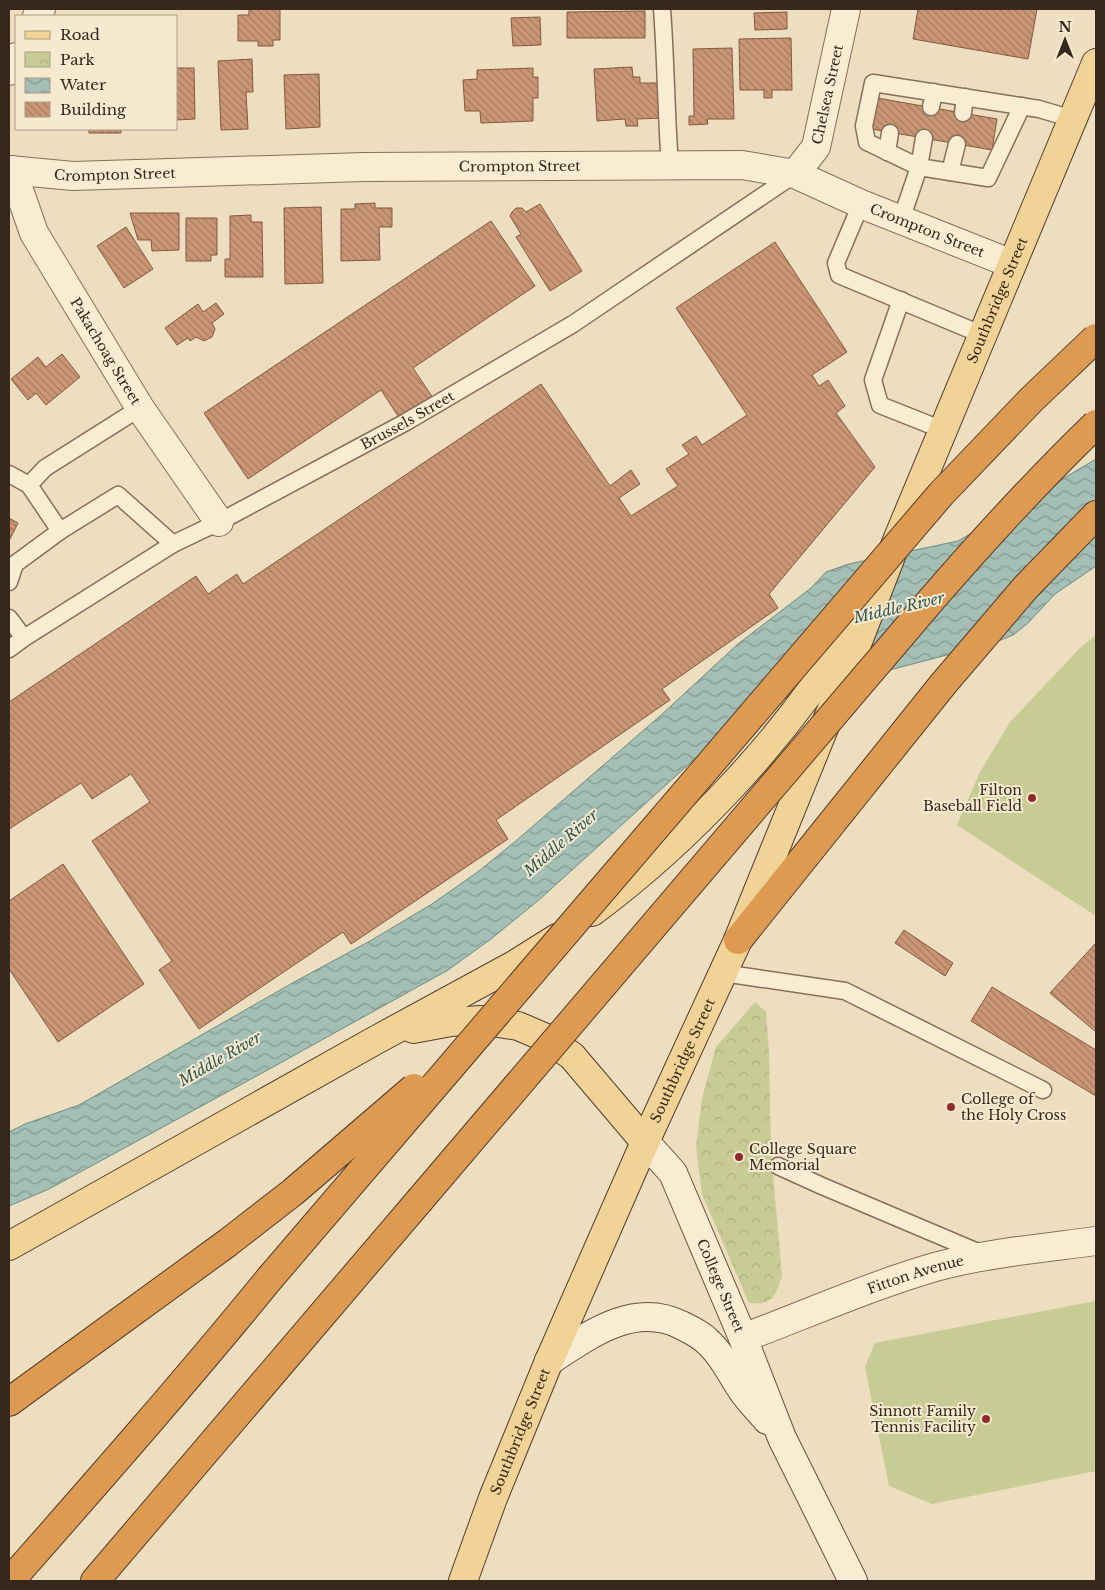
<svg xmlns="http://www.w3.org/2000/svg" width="1105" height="1590" viewBox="0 0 1105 1590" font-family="'Libre Baskerville',serif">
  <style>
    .park { fill: url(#park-crowns) }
    .pitch { fill: #c7cb94 }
    .water { fill: url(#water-waves); stroke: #6a8d83 }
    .building { fill: url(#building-back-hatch); stroke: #85583e }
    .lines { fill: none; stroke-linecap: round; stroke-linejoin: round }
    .lane-casing { stroke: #866f58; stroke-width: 19 }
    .street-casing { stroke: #866f58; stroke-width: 30 }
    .secondary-casing { stroke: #68503b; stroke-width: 30 }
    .primary-casing { stroke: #533d2d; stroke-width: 30 }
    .highway-casing { stroke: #533d2d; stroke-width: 30 }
    .lane { stroke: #f8ecd3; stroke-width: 16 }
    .street { stroke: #f8ecd3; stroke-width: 28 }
    .secondary { stroke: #f8ecd3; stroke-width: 28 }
    .primary { stroke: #f1d297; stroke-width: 28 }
    .highway { stroke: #dd9a50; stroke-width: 28 }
    .highway-bridge-casing { stroke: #533d2d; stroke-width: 30; stroke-linecap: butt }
    .highway-bridge { stroke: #dd9a50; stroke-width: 28 }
    .poi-dot { fill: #94292d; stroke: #f5e9cf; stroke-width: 2 }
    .labels { text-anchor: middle; stroke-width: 4; stroke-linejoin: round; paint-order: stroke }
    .street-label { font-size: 14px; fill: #36281c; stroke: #f5e9cf }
    .poi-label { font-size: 14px; fill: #36281c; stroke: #f5e9cf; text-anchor: end }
    .water-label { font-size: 15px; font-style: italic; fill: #2c5551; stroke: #f5e9cf }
  </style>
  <defs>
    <pattern id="park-crowns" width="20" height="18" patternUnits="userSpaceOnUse" patternTransform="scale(1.25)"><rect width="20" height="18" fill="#c7cb94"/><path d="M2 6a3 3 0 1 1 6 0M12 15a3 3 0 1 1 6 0" fill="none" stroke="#acae7f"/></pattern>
    <pattern id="water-waves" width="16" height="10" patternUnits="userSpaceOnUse" patternTransform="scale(1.25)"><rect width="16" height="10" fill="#a3bfb6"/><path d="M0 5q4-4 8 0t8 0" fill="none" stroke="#869b93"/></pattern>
    <pattern id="building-back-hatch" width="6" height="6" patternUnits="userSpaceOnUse" patternTransform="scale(1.25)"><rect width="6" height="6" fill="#cb9676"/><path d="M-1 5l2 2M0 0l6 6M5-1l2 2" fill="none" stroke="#a67a60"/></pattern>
  </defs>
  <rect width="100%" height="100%" fill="#eddec0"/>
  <!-- park -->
  <path class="park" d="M755,1002L766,1012L769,1052L771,1152L782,1276C775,1297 773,1305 749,1303L702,1194L696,1146L702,1098L716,1047Z"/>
  <!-- pitch -->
  <path class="pitch" d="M1096,635V916L957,825L980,772L1010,722L1080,648Z
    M1096,1301V1471L932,1504L889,1486L865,1367L875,1343Z"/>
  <!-- water -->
  <path class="water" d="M1096,459V566L1055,594L1027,624L1013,635L996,642L753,706L540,899L491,939L448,970L264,1072L49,1189L9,1206V1132L25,1124L79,1105L296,981L370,941L432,904L479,871L517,840L660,716L738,644L811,588L826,572L849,564L958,541Z"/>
  <!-- building -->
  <path class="building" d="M249,9H280V40H273V46H258V41H238V15H249Z
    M918,9H1037L1028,59L913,39Z
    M645,11V38H567V12Z
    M787,12V29L755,30L754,13Z
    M540,17L541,45L513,46L511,18Z
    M791,38L792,90H772V98H764V90H740L739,39Z
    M732,48L734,119H707L708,124L689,125V116H694L693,49Z
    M252,59L253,92H246L248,129L221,130L218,61Z
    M632,67L633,77H640V83H661L663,118L637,119L638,126H626L625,119L597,121L594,69Z
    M176,68H194L195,119L176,120Z
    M533,68V77H538V98H533V121L481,123L480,111H465L463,80L477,79V70Z
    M319,74L320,127L286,129L284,75Z
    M877,98L997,119L992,150L872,129Z
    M89,129H121V133H89Z
    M375,203V208H392V227H379L380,260L341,261V209H355V204Z
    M540,204L582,271L550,291L516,237L521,234L510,216L512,212L516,208H522L526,212Z
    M321,207L323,283L285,284L284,208Z
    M130,213H179V250L152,251L151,240H138Z
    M251,215V222H262L263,277H225V259H230V216Z
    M186,218H217V255H211V261H186Z
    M491,221L535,286L413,368L433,398L400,419L381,390L248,479L204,413Z
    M126,227L153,269L124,288L97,246Z
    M775,242L847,352L812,375L819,386L828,380L845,406L836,413L875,467L769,594L778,608L662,689L670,700L496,820L508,839L351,944L343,932L199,1029L159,970L172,961L92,841L150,802L131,774L92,799L81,783L9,829V702L196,576L208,594L237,574L243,584L541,384L610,486L631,470L640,484L619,498L631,516L678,486L666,469L689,454L682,445L696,436L702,445L747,415L676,308Z
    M216,303L224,314L212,323L215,329L212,337L204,341L196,337L190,341L188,338L177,345L165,328L198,304L203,312Z
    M62,354L80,377L46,405L36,393L28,400L11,379L38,357L46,367Z
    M9,518L18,523L9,541Z
    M63,864L144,984L58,1042L9,969V901Z
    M904,930L953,963L945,976L895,943Z
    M1095,944L1096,945V1032L1050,993Z
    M992,987L1096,1050V1096L971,1021Z"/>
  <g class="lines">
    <!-- lane casing -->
    <g class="lane-casing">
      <g id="lane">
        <path d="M662,9C666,61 666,113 670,166"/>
        <path d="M931,107L934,92"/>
        <path d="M963,113L965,97"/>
        <path d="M924,138L919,167L988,178L1022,106"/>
        <path d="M887,152L890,133"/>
        <path d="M950,172L957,144"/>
        <path d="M861,204L836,263L839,275L983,335"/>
        <path d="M901,220L919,167L867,142L864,126L873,83L1039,109L1073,119"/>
        <path d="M901,300L873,380L880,405L943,430"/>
        <path d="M9,474L29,485L60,531"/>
        <path d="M29,485L45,468L140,408"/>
        <path d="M9,582L15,564L60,531L118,495L173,544"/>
        <path d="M9,618L24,638"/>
        <path id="s1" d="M9,649L24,638L173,544L219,522L406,422L573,324L795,174"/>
        <path d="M723,973L845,991L1043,1090"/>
        <path d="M778,1166L822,1186L985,1255"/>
      </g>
    </g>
    <!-- street casing -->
    <g class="street-casing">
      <g id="street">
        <path d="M37,16L41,9"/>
        <path d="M9,71L16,57"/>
        <path id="s2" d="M9,170L73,176L364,167L742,165L795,174L861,204L1012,264"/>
        <path id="s3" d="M12,170L34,233L140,408L219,522"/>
        <path id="s4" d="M795,174L816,147L846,9"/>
        <path id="s5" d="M743,1338C807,1314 870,1286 935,1267C987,1253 1043,1248 1096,1241"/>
      </g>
    </g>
    <!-- secondary casing -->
    <g class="secondary-casing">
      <g id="secondary">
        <path id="s6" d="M645,1142L673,1173L743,1338L782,1438L853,1581"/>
        <path d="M549,1361C588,1336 633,1301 681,1325C691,1330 702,1335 710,1344C723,1356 730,1372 740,1387C747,1399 758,1409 767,1420"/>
      </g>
    </g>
    <!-- primary casing -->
    <g class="primary-casing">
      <g id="primary">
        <path d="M592,912C689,840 785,738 848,635"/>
        <path d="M413,1029L451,1022L481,1020L518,1026L546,1038L572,1056L645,1142"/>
        <path d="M9,1246L376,1040L514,965L557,938"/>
        <path id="s7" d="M463,1581L493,1498L549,1361L645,1142L738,940L833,706L898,538L1096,63"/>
      </g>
    </g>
    <!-- highway casing -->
    <g class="highway-casing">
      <path id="highway" d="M738,940L944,683L1026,587L1096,515
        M9,1402L226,1244
        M10,1581C98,1481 186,1381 270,1278
        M95,1581L419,1201"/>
    </g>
    <!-- lane -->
    <use href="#lane" class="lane"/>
    <!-- street -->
    <use href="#street" class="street"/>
    <!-- secondary -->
    <use href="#secondary" class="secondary"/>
    <!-- primary -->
    <use href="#primary" class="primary"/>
    <!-- highway -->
    <use href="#highway" class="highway"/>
    <!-- highway-bridge casing -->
    <g class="highway-bridge-casing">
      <path id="highway-bridge" d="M419,1201L932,599C985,538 1038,480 1096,424
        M226,1244L293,1192L414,1088
        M270,1278L941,494L1031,400L1096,338"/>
    </g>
    <!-- highway-bridge -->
    <use href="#highway-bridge" class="highway-bridge"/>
  </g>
  <!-- markers -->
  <g class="poi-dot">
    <circle cx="1032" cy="798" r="5"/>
    <circle cx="951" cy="1107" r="5"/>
    <circle cx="739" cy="1157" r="5"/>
    <circle cx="986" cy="1419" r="5"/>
  </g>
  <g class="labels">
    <!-- street labels -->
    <g class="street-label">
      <text dy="5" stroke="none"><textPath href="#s4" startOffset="88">Chelsea Street</textPath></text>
      <text dy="5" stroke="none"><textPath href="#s2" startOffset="511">Crompton Street</textPath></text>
      <text dy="5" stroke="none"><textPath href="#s2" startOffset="106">Crompton Street</textPath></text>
      <text dy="5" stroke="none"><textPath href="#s2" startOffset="931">Crompton Street</textPath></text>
      <text dy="5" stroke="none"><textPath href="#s7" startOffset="1388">Southbridge Street</textPath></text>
      <text dy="5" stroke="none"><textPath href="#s3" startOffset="205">Pakachoag Street</textPath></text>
      <text dy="5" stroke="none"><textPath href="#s1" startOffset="460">Brussels Street</textPath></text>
      <text dy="5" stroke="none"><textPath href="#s7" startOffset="565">Southbridge Street</textPath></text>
      <text dy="5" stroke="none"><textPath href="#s5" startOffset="184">Fitton Avenue</textPath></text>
      <text dy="5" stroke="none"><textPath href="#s6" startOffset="164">College Street</textPath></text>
      <text dy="5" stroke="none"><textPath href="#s7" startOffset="160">Southbridge Street</textPath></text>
    </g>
    <!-- poi labels -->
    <g class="poi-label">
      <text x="1022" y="795">Filton<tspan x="1022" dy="16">Baseball Field</tspan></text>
      <text x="961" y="1104" text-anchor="start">College of<tspan x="961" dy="16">the Holy Cross</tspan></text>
      <text x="749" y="1154" text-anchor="start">College Square<tspan x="749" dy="16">Memorial</tspan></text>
      <text x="976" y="1416">Sinnott Family<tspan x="976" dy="16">Tennis Facility</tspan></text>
    </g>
    <!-- water labels -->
    <g class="water-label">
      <text transform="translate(899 608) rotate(-13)" y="5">Middle River</text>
      <text transform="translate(561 843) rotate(-41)" y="5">Middle River</text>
      <text transform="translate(220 1059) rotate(-30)" y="5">Middle River</text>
    </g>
  </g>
  <!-- border -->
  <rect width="1105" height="1590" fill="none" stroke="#36281c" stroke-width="20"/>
  <!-- legend -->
  <rect x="15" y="15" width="162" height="115" fill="#f5e9cf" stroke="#a99c87"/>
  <rect x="25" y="31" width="25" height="8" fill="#f1d297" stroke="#a99c87"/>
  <text x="60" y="40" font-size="15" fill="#36281c">Road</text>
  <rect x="25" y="52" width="25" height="15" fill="url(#park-crowns)" stroke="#a99c87"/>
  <text x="60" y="65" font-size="15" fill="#36281c">Park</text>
  <rect x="25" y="78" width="25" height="15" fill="url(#water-waves)" stroke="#a99c87"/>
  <text x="60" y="90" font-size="15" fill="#36281c">Water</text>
  <rect x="25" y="102" width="25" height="15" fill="url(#building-back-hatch)" stroke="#a99c87"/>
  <text x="60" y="115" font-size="15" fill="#36281c">Building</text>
  <!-- north arrow -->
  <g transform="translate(1065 40)" stroke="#f5e9cf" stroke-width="4" paint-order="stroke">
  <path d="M0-4L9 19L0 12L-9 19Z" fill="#36281c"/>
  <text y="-8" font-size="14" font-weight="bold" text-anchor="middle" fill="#36281c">N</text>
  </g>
</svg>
